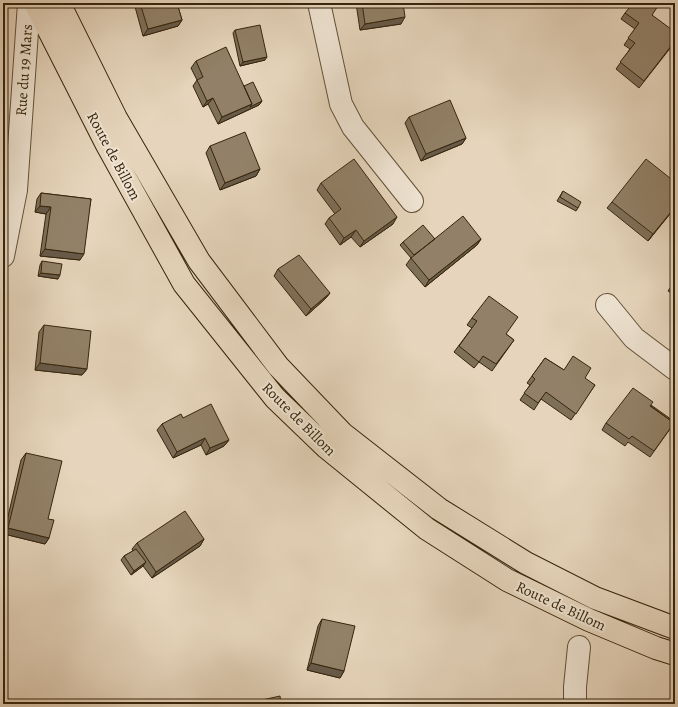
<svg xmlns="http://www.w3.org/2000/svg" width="678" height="707" viewBox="0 0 678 707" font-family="Alegreya,serif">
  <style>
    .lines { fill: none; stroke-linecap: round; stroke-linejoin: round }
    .minor-casing { stroke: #625138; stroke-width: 24 }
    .major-casing { stroke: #36250c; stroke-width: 24 }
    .minor { stroke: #efe4d3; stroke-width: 22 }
    .major { stroke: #e6d5bc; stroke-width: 22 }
    .wall { fill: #7e6f59; stroke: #36250c }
    .shaded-wall { fill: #665a49; stroke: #36250c }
    .building { fill: #928168; stroke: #36250c }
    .labels { text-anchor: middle; stroke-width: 4; stroke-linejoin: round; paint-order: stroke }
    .street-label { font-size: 15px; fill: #36250c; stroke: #efe4d3 }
  </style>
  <rect width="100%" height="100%" fill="#e6d5bc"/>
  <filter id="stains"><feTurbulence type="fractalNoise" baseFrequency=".005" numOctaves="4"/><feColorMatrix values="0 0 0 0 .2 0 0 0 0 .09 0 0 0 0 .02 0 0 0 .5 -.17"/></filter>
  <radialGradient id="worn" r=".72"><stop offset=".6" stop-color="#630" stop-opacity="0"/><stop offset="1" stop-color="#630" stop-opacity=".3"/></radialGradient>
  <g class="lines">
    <!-- minor casing -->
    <g class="minor-casing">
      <path id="minor" d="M319,3L341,104L353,127L412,201
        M3,256L16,190L29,3
        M607,305L634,338L675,369
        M575,704V687L579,647"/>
    </g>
    <!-- major casing -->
    <g class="major-casing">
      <path id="major" d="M35,3L107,145L184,284L275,398L327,448L427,529L507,580L589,620L656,648L675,654
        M59,3L116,118L199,261L278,366L343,434L439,509L526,563L595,598L675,628"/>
    </g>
    <!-- minor -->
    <use href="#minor" class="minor"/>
    <!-- major -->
    <use href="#major" class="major"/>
  </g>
  <!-- wall -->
  <path class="wall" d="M134,3H177L182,20L178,26L143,36Z
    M356,3H403L401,24L360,30Z
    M625,13L652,15L675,42L639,88L616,69L630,49L624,45L635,29L621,19Z
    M235,30L265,60L240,66L233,33Z
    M196,61L244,86L262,101L259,105L218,124L208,104L203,107L193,86L197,80L191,68Z
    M409,117L466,138L462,144L421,161L405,123Z
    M210,146L260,169L256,176L220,190L206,153Z
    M321,183L393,224L360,247L351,237L340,245L325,224L329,218L335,214L317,190Z
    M563,191L578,208L576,211L557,201Z
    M41,193L91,199L80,260L40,256L46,214L35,212L37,199Z
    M612,202L675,208L648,241L607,208Z
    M435,239H481L477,245L425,287L406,265L411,258L400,245L403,242Z
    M675,256V267L670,264Z
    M42,261L58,279L38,276L40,265Z
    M278,269L330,293L325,299L306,316L274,276Z
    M675,281V295L668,291Z
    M472,318L506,334L514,340L492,371L479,362L474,368L454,352L472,328L467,325Z
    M44,325L87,369L82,375L35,370L39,332Z
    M545,358L564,370L595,385L571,420L541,399L534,410L520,400L530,385L527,383Z
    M650,406L675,422L650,457L628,442L625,446L602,430L606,423Z
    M183,418L229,440L224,446L206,455L201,445L173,458L157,430L162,424Z
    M26,453L49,538L45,544L4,534L21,460Z
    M204,539L200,546L152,578L143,566L131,575L121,560L124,556L133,551L132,549L137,543Z
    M322,619L344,671L340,678L307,670L318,626Z"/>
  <!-- shaded-wall -->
  <path class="shaded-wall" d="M405,17L401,24L360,30L365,24Z
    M182,20L178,26L143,36L148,29Z
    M267,57L265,60L240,66L243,62Z
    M213,98L208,104L203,107L207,101Z
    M262,101L259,105L218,124L222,117L252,104Z
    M466,138L462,144L421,161L426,154Z
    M260,169L256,176L220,190L225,183Z
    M40,206L51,207L46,214L35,212Z
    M675,207L672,211L648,241L653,234Z
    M397,217L393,224L360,247L364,241Z
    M356,230L351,237L340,245L344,238Z
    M481,239L477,245L425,287L429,280Z
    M45,249L84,254L80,260L40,256Z
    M41,273L60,275L58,279L38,276Z
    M330,293L325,299L306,316L311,309Z
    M40,363L87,369L82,375L35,370Z
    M205,438L201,445L173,458L177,452Z
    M229,440L224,446L206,455L210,448Z
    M8,528L49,538L45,544L4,534Z
    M204,539L200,546L152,578L156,572Z
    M146,562L143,566L131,575L134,571Z
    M311,663L344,671L340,678L307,670Z"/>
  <!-- building -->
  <path class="building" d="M140,3H177L182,20L148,29Z
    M362,3H403L405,17L365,24Z
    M633,3H660L652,15L675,32V41L644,81L620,62L635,43L628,38L639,23L625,13Z
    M260,25L267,57L243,62L235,30Z
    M226,47L252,104L222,117L213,98L207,101L197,80L203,77L196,61Z
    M253,82L262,101L250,107L252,104L244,86Z
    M450,100L466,138L426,154L409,117Z
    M245,132L260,169L225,183L210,146Z
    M354,159L397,217L364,241L356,230L344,238L329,218L341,209L321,183Z
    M646,159L675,182V198L672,201L675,204V207L653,234L612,202Z
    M563,191L581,202L578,208L560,197Z
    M41,193L91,199L84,254L45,249L51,207L40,206Z
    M675,198V204L672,202Z
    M463,216L481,239L429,280L411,258Z
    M423,225L435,239L414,255L403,242Z
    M299,255L330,293L311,309L278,269Z
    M42,261L62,264L60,275L41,273Z
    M675,281V290L670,287Z
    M489,296L518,317L506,334L514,340L496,364L483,356L479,362L459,346L477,321L472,318Z
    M44,325L91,331L87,369L40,363Z
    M573,356L591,368L585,378L595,385L576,414L546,392L538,403L524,393L535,379L532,376L545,358L564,370Z
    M633,388L653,402L650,406L674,423L654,451L632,436L629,439L606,423Z
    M211,404L229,440L210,448L205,438L177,452L162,424L181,414L183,418Z
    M651,405L675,422L672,426L674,423L651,406Z
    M26,453L62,461L48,519L54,520L49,538L8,528Z
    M185,511L204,539L156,572L137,543Z
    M136,549L146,562L134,571L124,556Z
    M322,619L355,626L344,671L311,663Z
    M280,696L281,704H253V702Z"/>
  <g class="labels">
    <!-- street labels -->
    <g class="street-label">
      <text transform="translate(24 70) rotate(-86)" y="5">Rue du 19 Mars</text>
      <text transform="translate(114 156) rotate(62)" y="5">Route de Billom</text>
      <text transform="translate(299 419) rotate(45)" y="5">Route de Billom</text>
      <text transform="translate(561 606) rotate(25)" y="5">Route de Billom</text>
    </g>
  </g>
  <!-- margin -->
  <rect width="678" height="707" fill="none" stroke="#e6d5bc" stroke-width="16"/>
  <rect x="4" y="4" width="670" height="699" fill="none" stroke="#36250c" stroke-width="2"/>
  <rect x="8" y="8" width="662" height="691" fill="none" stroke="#36250c"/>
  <rect width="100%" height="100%" filter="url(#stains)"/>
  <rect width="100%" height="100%" fill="url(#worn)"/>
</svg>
